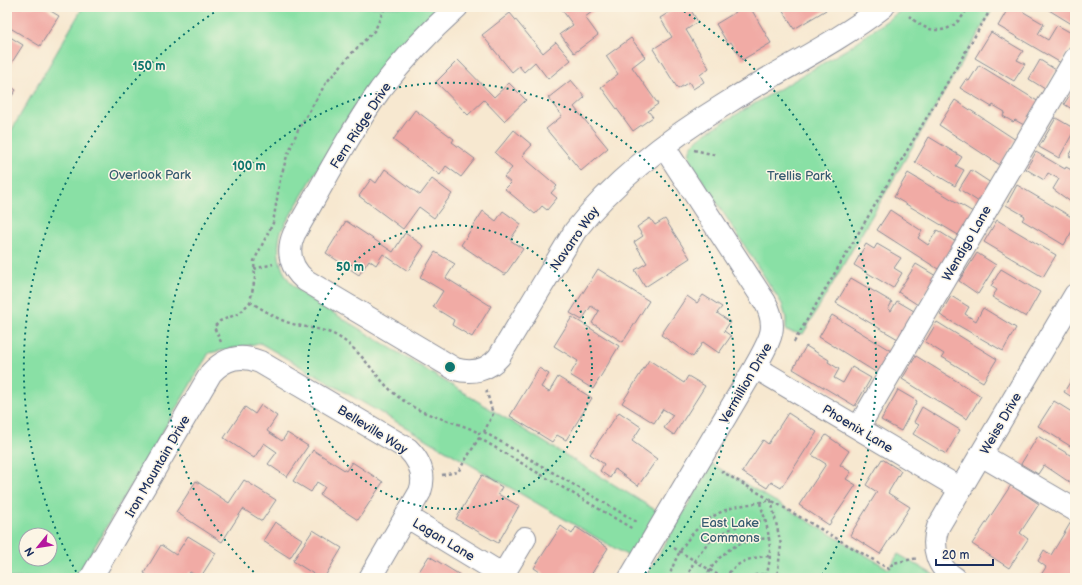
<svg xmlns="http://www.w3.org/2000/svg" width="1082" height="585" viewBox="0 0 1082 585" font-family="'Balsamiq Sans',sans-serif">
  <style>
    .green { fill: #89e0a5; stroke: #528882; fill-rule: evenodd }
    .building { fill: #f1aba5 }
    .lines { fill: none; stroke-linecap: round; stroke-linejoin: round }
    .minor-casing { stroke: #898c97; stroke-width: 24 }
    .path { stroke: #898c97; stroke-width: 2.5; stroke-dasharray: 3 3; stroke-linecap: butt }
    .minor { stroke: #fff; stroke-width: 22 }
    .ring { fill: none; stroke: #0f766e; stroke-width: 2; stroke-dasharray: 2 4 }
    .labels { text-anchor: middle; stroke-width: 3; stroke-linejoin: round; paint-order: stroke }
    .street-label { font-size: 13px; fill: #1b2f5e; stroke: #fcf5e5 }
    .park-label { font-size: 13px; fill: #365b70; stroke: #fcf5e5 }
    .centre { fill: #0f766e; stroke: #fcf5e5; stroke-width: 2 }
    .ring-label { font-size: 12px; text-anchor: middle; font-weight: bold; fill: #0f766e; stroke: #fcf5e5; stroke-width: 3; stroke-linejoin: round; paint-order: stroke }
  </style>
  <rect width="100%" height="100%" fill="#fcf5e5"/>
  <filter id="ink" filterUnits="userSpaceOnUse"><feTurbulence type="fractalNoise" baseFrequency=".025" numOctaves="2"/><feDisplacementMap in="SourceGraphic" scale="8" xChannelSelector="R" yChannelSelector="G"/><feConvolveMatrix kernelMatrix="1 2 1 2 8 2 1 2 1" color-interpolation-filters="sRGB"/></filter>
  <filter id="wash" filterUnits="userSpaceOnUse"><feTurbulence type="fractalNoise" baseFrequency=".012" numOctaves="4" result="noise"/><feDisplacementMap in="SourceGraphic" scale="16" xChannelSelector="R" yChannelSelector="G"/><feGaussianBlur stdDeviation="0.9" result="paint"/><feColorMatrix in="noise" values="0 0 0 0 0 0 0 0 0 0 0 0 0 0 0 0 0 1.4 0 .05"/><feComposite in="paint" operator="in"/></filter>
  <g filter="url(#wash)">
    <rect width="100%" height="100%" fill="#f7e8d0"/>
    <!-- green -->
    <path class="green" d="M83,7H439L410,34L372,81L355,106L281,231C274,258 282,278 304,295L657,511L630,557L260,343L209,353L76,578H7V138ZM26,535H50V559H26Z
      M906,7H994L803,334L786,331V318L782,304L692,164C682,145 703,135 717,126L847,49Z
      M712,464L889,569L898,554L939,578H645Z"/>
    <g id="blocks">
      <!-- building -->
      <path class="building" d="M7,7L17,8L18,7H44L59,16L40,46L7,26Z
        M560,7H599L585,17L598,35L574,53L560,34L573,25Z
        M678,7H689L698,22L686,30L709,68L700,75L704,82L693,89L689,82L678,89L653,49L672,37L660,18Z
        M734,7H750L771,43L742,60L731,42L728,44L716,24L736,12Z
        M781,7H824L826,10L794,29Z
        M1009,7H1015L1044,24L1038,34L1048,40L1057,25L1075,35V38L1061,63L998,26Z
        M1044,7H1075V26Z
        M510,13L543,53L556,42L571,60L548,79L535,62L524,72L519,66L512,72L482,35Z
        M991,32L1023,51L1017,60L1025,64L1014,81L975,58Z
        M7,35L23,45L7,70Z
        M631,38L645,57L632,67L658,104L648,111L653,117L633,131L601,87L618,74L606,56Z
        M458,60L494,97L509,83L526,100L504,121L484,100L468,115L436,82Z
        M1040,60L1056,70L1045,89L1029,79Z
        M979,65L1039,102L1024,125L1015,120L1013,122L1003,116L1005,112L993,105L992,107L960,88L966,79L969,81Z
        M571,80L585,97L574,107L608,148L581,171L546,129L562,116L548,98Z
        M7,84L16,90L7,103Z
        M1075,87V111L1064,104Z
        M955,100L1016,140L1000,165L939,125Z
        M415,110L454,139L452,142L475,159L461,177L446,166L440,175L393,140Z
        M1056,118L1075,129L1059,158L1039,147Z
        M514,130L532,145L522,156L557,186L551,193L557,198L547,210L542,206L535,214L505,189L511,183L504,177L512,168L495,153Z
        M929,137L962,157L956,166L964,170L955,186L915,162Z
        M1075,146V159L1069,156Z
        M1036,152L1065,169L1066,167L1075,172V205L1053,189L1059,179L1048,173L1044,180L1026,169Z
        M385,169L420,195L432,179L452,194L434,218L419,207L403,229L359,196L371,179L376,183Z
        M971,170L991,183L979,202L959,189Z
        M908,173L973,212L960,236L894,197Z
        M1017,185L1075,219V226L1064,245L1022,220L1025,216L1006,205Z
        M890,210L922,231L918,238L928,245L937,230L956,242L938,269L877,230Z
        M483,211L496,221L503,211L521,224L510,240L523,249L505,275L461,245Z
        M650,218L655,225L665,219L690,258L645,287L635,270L647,263L634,242L643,236L637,227Z
        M997,220L1056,255L1043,277L984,242Z
        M346,221L393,252L405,233L424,246L408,271L383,254L376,265L369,260L359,275L326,253Z
        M866,244L874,249L877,244L901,258L894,268L902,273L893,288L854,265Z
        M435,252L455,264L446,278L491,306L472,337L452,325L454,320L433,307L443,291L420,277Z
        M977,253L996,265L978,294L959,281Z
        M916,264L936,276L918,305L898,292Z
        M598,269L649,301L623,342L592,323L599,311L591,306L582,320L570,313Z
        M1001,269L1040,292L1026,317L992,297L997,290L991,286Z
        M851,278L892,302L888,309L891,311L897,301L914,311L898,339L836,303Z
        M703,295L722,307L717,313L730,322L724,331L731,336L719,353L703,342L693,357L661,335L687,296L697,303Z
        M951,296L969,307L965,314L976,321L983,308L1016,328L1003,351L940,315Z
        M832,315L891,351L877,373L819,337Z
        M572,317L619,346L593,389L570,375L578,361L554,346Z
        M937,322L997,359L983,382L942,357L944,354L925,342Z
        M806,346L829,360L828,362L839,369L834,378L843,383L852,367L871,378L855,406L793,369Z
        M916,356L981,396L967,419L902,379Z
        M649,360L684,383L688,376L705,386L674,435L664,428L673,415L663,409L654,423L622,403Z
        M539,368L549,374L541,387L549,392L558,377L592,398L566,440L557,435L552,442L510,416Z
        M1075,374V399L1064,392Z
        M898,390L917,401L901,431L881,420Z
        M1054,401L1075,414V449L1038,426Z
        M261,405L277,416L267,431L282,441L287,433L308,446L287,477L268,464L277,452L264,443L254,458L224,438L245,407L255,414Z
        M922,407L960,430L946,454L913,434L919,425L914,422Z
        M619,412L641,427L632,441L657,459L638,486L615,469L610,478L600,471L604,464L590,454Z
        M788,413L817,432L781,488L771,482L767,488L742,472L763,440L768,444Z
        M826,435L849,451L840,465L851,472L846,479L856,485L829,525L799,505L826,464L812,455Z
        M1038,436L1075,458V486L1044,465L1038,474L1021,464Z
        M313,450L346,471L352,462L383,482L358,520L320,495L325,487L317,482L311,492L293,481Z
        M882,459L901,471L888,493L910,507L880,554L850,535L877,492L866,485Z
        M482,475L502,487L498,494L519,506L498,543L456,519Z
        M244,480L276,500L262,521L243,509L222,542L176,512L196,481L229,503Z
        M1011,485L1039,504L1020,533L1028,539L1009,568L972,544Z
        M275,522L302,539L290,558L263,541Z
        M1071,522L1075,524V578H1039L1046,567L1038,561L1044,550L1051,555Z
        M561,526L572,534L576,527L608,548L589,578H549L534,568Z
        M313,530L342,548L324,578H320L293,561Z
        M188,536L216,553L200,578L190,572L186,578H151L144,573L161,545L176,555Z
        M429,556L460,575L458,578H415Z"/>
    </g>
  </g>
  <g filter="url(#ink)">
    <use href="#blocks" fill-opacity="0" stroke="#898c97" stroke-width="1"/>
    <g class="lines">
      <!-- minor casing -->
      <g class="minor-casing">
        <path id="minor" d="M457,7C429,32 403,60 380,90C348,135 322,186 294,234C286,252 291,268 305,280L455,369C472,374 488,370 499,357L575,231C615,179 674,135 730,101C781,69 835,44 883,7
          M755,367L961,489
          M858,428L1075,59
          M981,455L1075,510
          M406,516L503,575
          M91,578L211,373C225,358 241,354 260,362L408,449C420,461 426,475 420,492L370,578
          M501,578L525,538
          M630,578L755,367C768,343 780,329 765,302L664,147
          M955,578C937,568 931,546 938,527L1075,295"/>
      </g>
      <!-- path -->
      <path class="path" d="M909,16C931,37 954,35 968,7
        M694,150L716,155
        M254,269L273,264
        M250,302C261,308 272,316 284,321C301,328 320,327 337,336C366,353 377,383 404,401C427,418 455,420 479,433
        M221,342L214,327L220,321L240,313L250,302L255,278L254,261L273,223L280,180L287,156L298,130L326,83L351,54L375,30L385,7
        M794,342L992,7
        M484,432L637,522
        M479,438L633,529
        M721,471L889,569L893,563L918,558
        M442,475L458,472L479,438V433L484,432L493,414L486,389
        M760,503C768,527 775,554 765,578
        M674,548L723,578
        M669,578C677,549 697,521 726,510C740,504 756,504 771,500L781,545L777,578
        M687,578C701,538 726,526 766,520
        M705,578C721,550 738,540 770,538
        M725,578C736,562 750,557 770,556
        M749,578L759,574L766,575"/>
      <!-- minor -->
      <use href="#minor" class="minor"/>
    </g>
  </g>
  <!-- distance rings -->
  <g class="ring">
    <circle cx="450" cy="367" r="142"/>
    <path d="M258 576A284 284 0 1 1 642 576"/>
    <path d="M79 577A426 426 0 0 1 221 8M679 8A426 426 0 0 1 821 577"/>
  </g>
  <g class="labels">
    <!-- street labels -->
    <g class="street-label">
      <text transform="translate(360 125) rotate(-57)" y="5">Fern Ridge Drive</text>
      <text transform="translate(574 238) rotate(-55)" y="5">Navarro Way</text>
      <text transform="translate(966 243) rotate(-60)" y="5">Wendigo Lane</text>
      <text transform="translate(745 383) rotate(-60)" y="5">Vermillion Drive</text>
      <text transform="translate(1000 423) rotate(-60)" y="5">Weiss Drive</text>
      <text transform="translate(858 428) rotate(31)" y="5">Phoenix Lane</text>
      <text transform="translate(373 429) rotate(32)" y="5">Belleville Way</text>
      <text transform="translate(157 466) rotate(-60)" y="5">Iron Mountain Drive</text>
      <text transform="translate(444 539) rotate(31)" y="5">Lagan Lane</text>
    </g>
    <!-- park labels -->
    <g class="park-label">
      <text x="150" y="179">Overlook Park</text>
      <text x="799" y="180">Trellis Park</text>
      <text x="730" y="527">East Lake<tspan x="730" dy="15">Commons</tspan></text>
    </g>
  </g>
  <circle cx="450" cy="367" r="6" class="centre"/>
  <g class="ring-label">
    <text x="149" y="70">150 m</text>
    <text x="249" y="170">100 m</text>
    <text x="350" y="271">50 m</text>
  </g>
  <!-- margin -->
  <rect width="1082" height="585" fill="none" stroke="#fcf5e5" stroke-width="24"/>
  <!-- north arrow -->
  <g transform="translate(38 547) rotate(240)"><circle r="19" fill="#fcf5e5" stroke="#a2a6af"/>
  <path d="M0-3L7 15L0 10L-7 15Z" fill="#b5179e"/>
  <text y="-6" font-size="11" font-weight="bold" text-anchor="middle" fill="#1b2f5e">N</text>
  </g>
  <!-- scale -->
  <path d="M936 559v6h57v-6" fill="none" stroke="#1b2f5e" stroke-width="2"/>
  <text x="942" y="559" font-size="12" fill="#1b2f5e" stroke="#fcf5e5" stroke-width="3" paint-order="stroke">20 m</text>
</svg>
